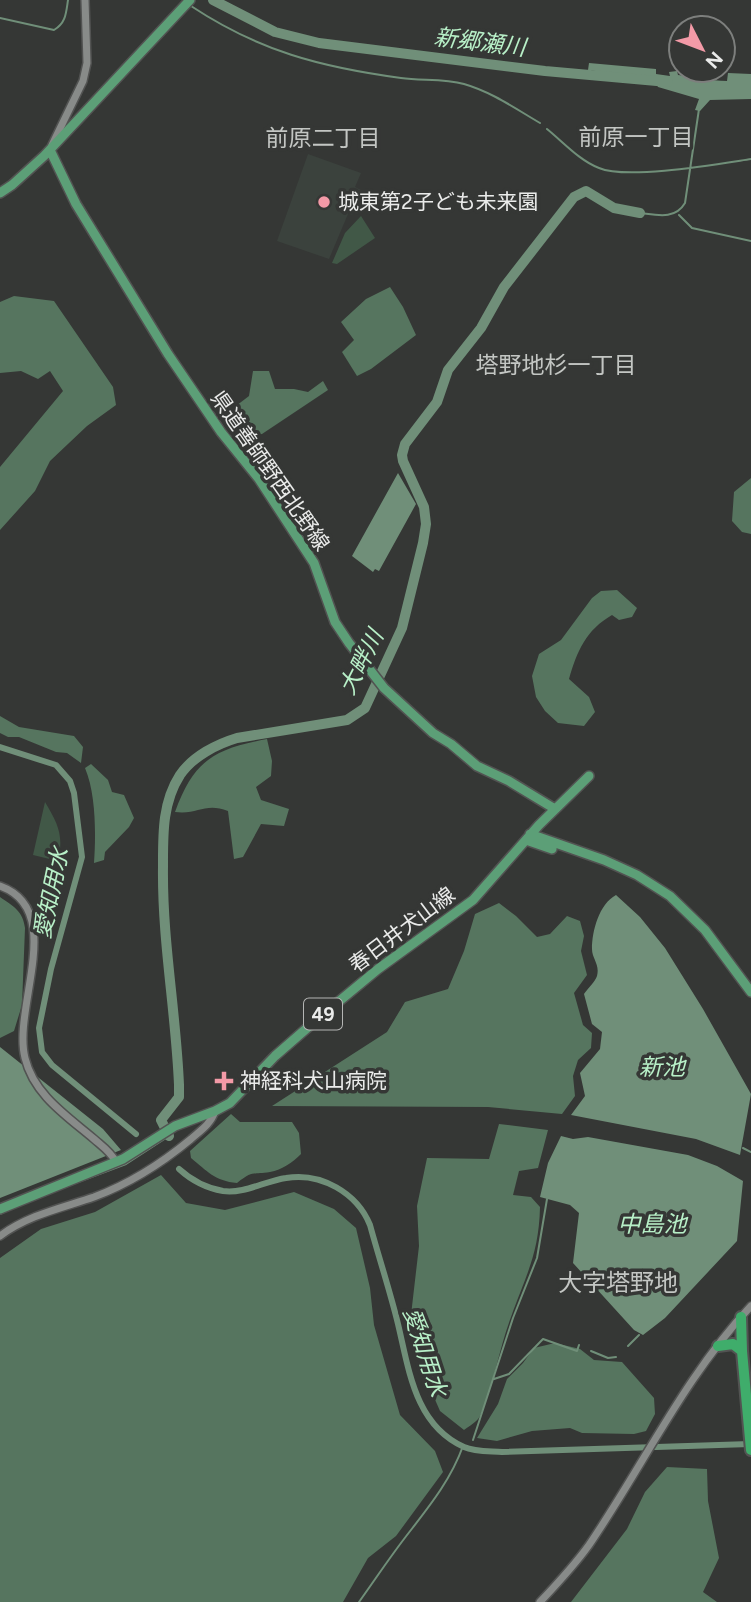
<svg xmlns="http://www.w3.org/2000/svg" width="751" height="1602" viewBox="0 0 751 1602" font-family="Figtree,'Noto Sans JP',sans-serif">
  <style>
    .built { fill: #3b423d }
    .green { fill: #415847 }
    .forest { fill: #56755f }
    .water { fill: #708f79 }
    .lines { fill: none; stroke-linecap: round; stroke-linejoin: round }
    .stream { stroke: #708f79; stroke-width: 2 }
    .canal { stroke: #708f79; stroke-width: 6 }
    .river { stroke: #708f79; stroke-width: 10 }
    .minor-casing { stroke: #525352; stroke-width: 10 }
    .major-casing { stroke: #525352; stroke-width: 12 }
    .highway-casing { stroke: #525352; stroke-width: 14 }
    .minor { stroke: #888b89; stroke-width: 7 }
    .major { stroke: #5c9f77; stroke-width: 9 }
    .highway { stroke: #3fad6b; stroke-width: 10 }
    .poi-dot { fill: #f39aa7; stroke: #353735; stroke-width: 2.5 }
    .labels { text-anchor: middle; stroke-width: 7; stroke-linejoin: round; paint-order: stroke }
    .shield { fill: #353735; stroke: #b4b5b4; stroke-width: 2 }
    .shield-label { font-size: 19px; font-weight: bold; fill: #eaebea }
    .poi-label { font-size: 21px; fill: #eaebea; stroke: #353735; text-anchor: start }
    .street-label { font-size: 21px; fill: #eaebea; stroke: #353735 }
    .water-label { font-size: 23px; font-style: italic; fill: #b8f0c8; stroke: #353735 }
    .neighbourhood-label { font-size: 23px; fill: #c3c6c3; stroke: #353735 }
    .quarter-label { font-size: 24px; fill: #c3c6c3; stroke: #353735 }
  </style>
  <rect width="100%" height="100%" fill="#353735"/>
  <!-- built -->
  <path class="built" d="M308,154L361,173L355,187L361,190L352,215L348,214L329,259L277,241Z"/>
  <!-- green -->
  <path class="green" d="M361,216L375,238L337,264L332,263L345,233Z
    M45,802C58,824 64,835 58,861L33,855Z"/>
  <!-- forest -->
  <path class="forest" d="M390,287L403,307L416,335L371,369L357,376L342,352L354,340L341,322L366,299Z
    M14,296L54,301L113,387L116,405L87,426L50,461L35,491L0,530V467L63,391L50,371L38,379L21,371L0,373V302Z
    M253,371H269L275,389H294L308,392L323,381L328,390L262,434L243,437L231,424L228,412L249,396Z
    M751,478V534L742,532L732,521L734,492Z
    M617,590L637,608L632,617L619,620L612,615C586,630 577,651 569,679L589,697L595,712L584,726L558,723L545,711L536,697L532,676L539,654L561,640L592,598L601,591Z
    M0,716L19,727L74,736L83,747L81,763L67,753L56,752L19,737H8L0,733Z
    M267,739L272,761L271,776L256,787L261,800L289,809L284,826L261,824L243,857L234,859L228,811C205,802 198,815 175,812C194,760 214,749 267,739Z
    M91,764L108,780L112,792L124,795L134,818L129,827L105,852L104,860L94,863C96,834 96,794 85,768Z
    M0,897C13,906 23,911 25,928L22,1005L14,1031L0,1038Z
    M499,903L516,916L537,937L550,934L567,916L580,921L584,936L581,951L587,975L574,993L583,1025L592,1033L591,1048L578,1060L573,1076L575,1096L562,1114L488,1107L272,1106L387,1032L405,1002L448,989L464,951L475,914Z
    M231,1114L240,1122H292L299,1133L301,1154C293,1162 282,1170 270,1172C251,1175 254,1170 237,1183C215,1181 207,1171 191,1158L190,1151Z
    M499,1124L548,1130L538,1168L519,1171L513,1195L531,1197L540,1207C539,1254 526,1275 511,1317C499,1349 494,1384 480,1416C477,1422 469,1426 464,1430L440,1411L426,1379L411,1315L419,1246L417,1206L427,1158L489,1159Z
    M161,1175L186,1203L225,1210L294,1192L334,1209L356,1228L370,1288L374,1325L400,1415L435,1451L443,1472L396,1536L368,1558L343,1602H0V1258L41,1229L95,1212Z
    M555,1343L580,1349L594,1360L622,1362L654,1398L655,1414L646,1431L634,1434L582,1433L570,1428L532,1431L497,1441L477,1438L498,1404L507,1379L523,1363L534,1348Z
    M667,1467L707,1469L708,1501L719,1558L703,1592L717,1602H571L627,1529L645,1492Z"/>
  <!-- water -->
  <path class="water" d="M589,63L656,69V74L670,76L669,72L677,71L678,75C694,77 710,81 727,81L728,73L751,74V99L710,100L700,111L695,110L699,99L658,87L654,79L588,70Z
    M398,473L416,504L379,571L375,569L373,572L352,556Z
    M616,895L640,917L665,948L703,1009L751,1094L740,1155L696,1139L571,1115L585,1096L580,1073L600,1049L602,1032L592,1024L584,994C588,988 595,982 597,976C600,964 592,959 592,949C592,931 599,904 616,895Z
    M0,1047L103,1129L121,1150L0,1198Z
    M561,1136L573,1139L588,1137L688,1155L717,1166L743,1181L737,1241L665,1318L643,1335L634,1330L573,1263L579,1213L570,1205L540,1197L548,1163Z"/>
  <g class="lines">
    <!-- stream -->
    <path class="stream" d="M191,6C259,51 320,67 401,78C421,81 444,78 464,84C492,92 516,109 540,123
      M0,18L54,30C66,23 66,13 68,0
      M547,129C563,142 580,161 599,168C627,180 718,164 751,159
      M640,213C657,215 675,220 685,203L699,109
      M679,215L692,228L751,241
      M743,1148L751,1152
      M62,1188L126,1164L169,1136
      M0,1214L8,1210
      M628,1346L639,1335
      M591,1351L608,1358L616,1357
      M494,1379L509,1374L543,1339L577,1351L579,1345
      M473,1440L513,1318L537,1258L547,1199
      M359,1602C374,1581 388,1560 404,1539C427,1509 450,1482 463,1446"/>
    <!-- canal -->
    <path class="canal" d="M0,747L56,765L70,781L74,793L82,857L51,969L39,1028L42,1052L52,1065L136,1134
      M179,1169C191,1180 206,1188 223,1191C244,1194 265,1181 286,1178C321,1172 357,1193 370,1225C379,1258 390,1291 398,1324C409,1370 415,1425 464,1447C475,1452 490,1451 502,1452L750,1444"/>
    <!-- river -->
    <path class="river" d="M213,0L275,32L319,43L545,71L668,82
      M169,1136L161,1120L179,1097V1085C176,1012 162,940 163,867C163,835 162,803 180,775C193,756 217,744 237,738L347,720L365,708L402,628L423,543L426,524L424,507L403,461L402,455L405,444L437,402L448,370L481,328L504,287L574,197L586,191L614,208L640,213"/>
    <!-- minor casing -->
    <g class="minor-casing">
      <path id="minor" d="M52,145L83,81L87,63L85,0
        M0,886C67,910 12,1007 25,1058C34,1095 67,1116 94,1139C102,1146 111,1152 116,1162
        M0,1236C28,1215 62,1208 94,1197C129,1184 162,1163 191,1139C200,1131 211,1124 215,1111
        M540,1602C557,1584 574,1566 589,1545C643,1466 685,1376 751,1306"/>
    </g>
    <!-- major casing -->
    <g class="major-casing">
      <path id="major" d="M50,150L76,204L168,354L221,432L259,479L314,563L335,622L349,643L384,688L433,733L451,744L477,766L509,781L555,809
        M0,193L12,185L44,156L190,0
        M530,834L604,860L637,875L670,896L705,930L751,992
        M526,840L552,849
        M0,1209L123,1159L175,1126L215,1111L230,1103L275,1056L314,1022L378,969L473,900L539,825L589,776"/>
    </g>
    <!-- highway casing -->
    <g class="highway-casing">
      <path id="highway" d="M741,1317L742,1351L751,1450
        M718,1346L733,1344L742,1351"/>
    </g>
    <!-- minor -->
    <use href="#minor" class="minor"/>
    <!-- major -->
    <use href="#major" class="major"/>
    <!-- highway -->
    <use href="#highway" class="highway"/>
  </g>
  <!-- markers -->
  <g class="poi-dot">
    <circle cx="324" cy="202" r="7"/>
    <path d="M220.5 1070.5h7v7h7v7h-7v7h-7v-7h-7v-7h7z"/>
  </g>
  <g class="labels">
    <!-- shield labels -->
    <rect class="shield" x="304" y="998.5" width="38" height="31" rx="5"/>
    <g class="shield-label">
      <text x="323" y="1021">49</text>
    </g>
    <!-- poi labels -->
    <g class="poi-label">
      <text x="338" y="209">城東第2子ども未来園</text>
      <text x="240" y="1088">神経科犬山病院</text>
    </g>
    <!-- street labels -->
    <g class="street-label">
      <text transform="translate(270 471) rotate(55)" y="7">県道善師野西北野線</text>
      <text transform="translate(402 930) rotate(-37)" y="7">春日井犬山線</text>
    </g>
    <!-- water labels -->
    <g class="water-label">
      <text transform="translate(480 42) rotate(7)" y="8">新郷瀬川</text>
      <text transform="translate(361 662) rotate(-63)" y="8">大畔川</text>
      <text transform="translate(51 893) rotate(-78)" y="8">愛知用水</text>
      <text x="662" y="1075">新池</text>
      <text x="652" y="1232">中島池</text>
      <text transform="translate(425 1352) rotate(72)" y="8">愛知用水</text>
    </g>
    <!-- neighbourhood labels -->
    <g class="neighbourhood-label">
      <text x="636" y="145">前原一丁目</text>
      <text x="323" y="146">前原二丁目</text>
      <text x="556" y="373">塔野地杉一丁目</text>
    </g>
    <!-- quarter labels -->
    <g class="quarter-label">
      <text x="618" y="1291">大字塔野地</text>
    </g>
  </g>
  <!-- north arrow -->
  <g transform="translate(702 49) rotate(132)"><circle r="33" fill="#353735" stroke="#7d7f7d" stroke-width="2"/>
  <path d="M0-5L12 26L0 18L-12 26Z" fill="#f39aa7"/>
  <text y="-10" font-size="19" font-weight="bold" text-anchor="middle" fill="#eaebea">N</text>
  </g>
</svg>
